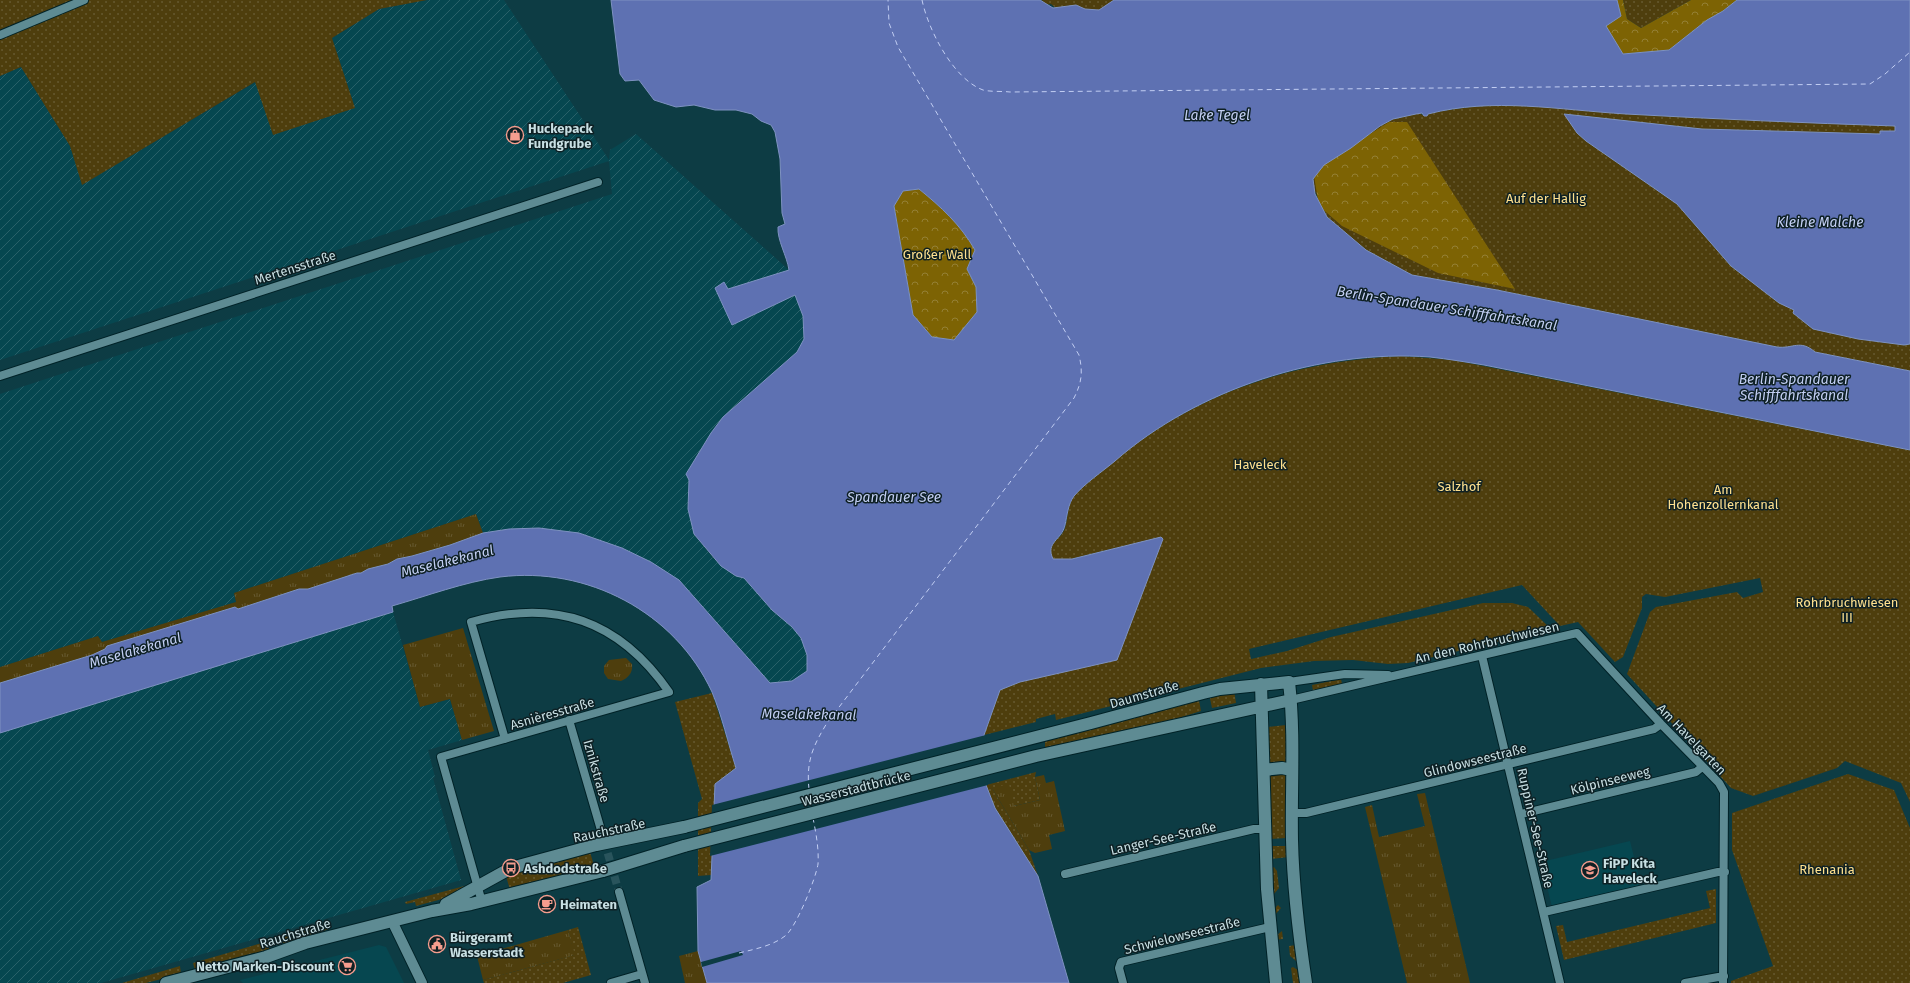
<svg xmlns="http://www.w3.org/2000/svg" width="1910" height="983" viewBox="0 0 1910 983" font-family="'Fira Sans',sans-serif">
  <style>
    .built { fill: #064750 }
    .industrial { fill: url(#industrial-furrows) }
    .grass { fill: url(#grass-dots) }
    .forest { fill: url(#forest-crowns) }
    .park { fill: url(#park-tufts) }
    .water { fill: #5e71b2; stroke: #7e92c1; fill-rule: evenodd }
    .pier { fill: #0d3c44 }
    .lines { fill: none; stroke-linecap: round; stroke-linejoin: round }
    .ferry { stroke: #c2cef3; stroke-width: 1; stroke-dasharray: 5 4; stroke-linecap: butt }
    .minor-tunnel { stroke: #29545c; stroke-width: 8; stroke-dasharray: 8 4; stroke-linecap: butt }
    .minor-casing { stroke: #002227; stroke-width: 10 }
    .tertiary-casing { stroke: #002227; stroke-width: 12 }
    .secondary-casing { stroke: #002227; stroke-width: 14 }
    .minor { stroke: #5e8b93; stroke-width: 8 }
    .tertiary { stroke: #5e8b93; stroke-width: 10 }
    .secondary { stroke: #5e8b93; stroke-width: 12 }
    .secondary-bridge-casing { stroke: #002227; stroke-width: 14; stroke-linecap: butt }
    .secondary-bridge { stroke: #5e8b93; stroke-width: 12 }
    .labels { text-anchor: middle; stroke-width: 3; stroke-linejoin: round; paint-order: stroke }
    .poi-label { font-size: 13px; font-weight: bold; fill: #c8dfe3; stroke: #0e2024; text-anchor: start }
    .park-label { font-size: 13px; fill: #fee08e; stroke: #0e2024 }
    .street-label { font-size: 13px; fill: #c8dfe3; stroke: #0e2024 }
    .water-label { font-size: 14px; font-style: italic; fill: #c2cef3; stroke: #0e2024 }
  </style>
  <defs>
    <pattern id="industrial-furrows" width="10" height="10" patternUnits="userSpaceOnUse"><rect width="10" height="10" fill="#064750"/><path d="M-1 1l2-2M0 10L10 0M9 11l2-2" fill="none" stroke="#296169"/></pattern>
    <pattern id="grass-dots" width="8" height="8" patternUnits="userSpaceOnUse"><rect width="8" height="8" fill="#4e3e0d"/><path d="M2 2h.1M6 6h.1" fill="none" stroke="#665930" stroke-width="1.8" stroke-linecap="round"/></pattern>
    <pattern id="forest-crowns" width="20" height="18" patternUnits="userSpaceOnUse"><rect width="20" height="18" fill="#7d6304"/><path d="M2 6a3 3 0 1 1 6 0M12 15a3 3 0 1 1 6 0" fill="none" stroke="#948035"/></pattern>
    <pattern id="park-tufts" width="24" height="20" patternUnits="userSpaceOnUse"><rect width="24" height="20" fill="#4e3e0d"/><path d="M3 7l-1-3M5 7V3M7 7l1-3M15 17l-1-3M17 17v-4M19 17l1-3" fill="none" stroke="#665930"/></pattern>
  </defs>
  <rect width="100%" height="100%" fill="#0d3c44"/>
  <!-- built -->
  <path class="built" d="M1630,841L1641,885L1552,907L1541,862Z
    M379,945L386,947L404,983H243L240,980Z"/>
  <!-- industrial -->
  <path class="industrial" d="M427,0H504L609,160L610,150L636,134L789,270L728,289L732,325L795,295L803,316L804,341L797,352L723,417L711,433L686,474L689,480L688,509L694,534L713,558L736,576L744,578L772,610L792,627L801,638L807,655V671L792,681L770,683L679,580L622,548L579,533L509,529L483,533L476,514L234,593L236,602L102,642L98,636L0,667V394L612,194L609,161L0,360V76L21,67L70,146L83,184L256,82L355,108L332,38L379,9Z
    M393,612L420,707L450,699L462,740L428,750L435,777L433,778L461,880L101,983H0V733Z"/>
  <!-- grass -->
  <path class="grass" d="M0,0H427L379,9L332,38L355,108L273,135L255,82L82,185L70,146L21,67L0,76Z
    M1042,0H1125L1127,4C1104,9 1071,23 1051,4L1046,5L1043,3Z
    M1623,0H1691L1641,28L1627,19Z
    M1528,105L1644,115L1896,126V131H1880V134L1702,129L1565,114L1577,133L1586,141L1677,204L1731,266L1779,303L1794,310L1793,313L1813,329L1859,339L1904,345L1910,344V371L1815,352C1804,343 1789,349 1777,347L1497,290L1412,275L1366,250L1327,217L1313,187V182L1315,174L1380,126L1393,119L1420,113L1422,115C1457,107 1492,104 1528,105Z
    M1401,356L1453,360L1910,450V802L1901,783L1845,761L1837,768L1753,796L1731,788L1627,674L1650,612L1656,607L1737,592L1743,598L1763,592L1760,578L1665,597L1646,594L1642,597V608L1623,657L1615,662L1578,622L1560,626L1522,585L1249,649L1251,659L1287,651L1331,637L1483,603H1512L1528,607L1551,629L1408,663L1388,664L1353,660L1314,661L1261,668L1056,720L1055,714L1036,719V722L984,735L1000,690L1020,682L1111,549L1072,559H1053C1045,542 1060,542 1065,528C1068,518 1067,505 1074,496C1083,485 1097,476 1108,466C1192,394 1291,361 1401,356Z
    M1341,679L1342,684L1313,691L1312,685Z
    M1234,690L1236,703L1212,708L1209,694Z
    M712,693L736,768L715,784L711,875L698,876V803L702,799L675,702Z
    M1199,700L1201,711L1169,721L1045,749V738Z
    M1286,725L1287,762L1270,763L1268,762V727Z
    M1036,772L1035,777L1040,800L1014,806L992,788L1029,850L1038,876L995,808L986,785Z
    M1282,774L1287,776V838L1270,839L1269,775Z
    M1848,774L1894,790L1910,828V983H1731V981L1773,966L1732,850V813Z
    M1270,846H1288L1289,857L1271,859Z
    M590,852L595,869L510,890L506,876L513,872Z
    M1274,867L1277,871L1279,888L1274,894V909L1278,905L1281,908L1275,915L1277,935L1282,931L1283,939L1275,940L1272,868Z
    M468,885L457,895L416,906L415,902L406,904L405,902Z
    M1716,889V923L1564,960L1556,926L1563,925L1567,942L1710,908L1706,891Z
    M331,923L329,929L285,945L280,938Z
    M578,927L591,975L563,983H484L483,980L574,955L568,930Z
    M269,941V951L195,970L193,963Z
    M1296,945L1301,983H1293L1291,968L1293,967L1298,970L1296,961L1290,956L1289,946Z
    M180,966L181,974L146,983H122Z"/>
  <!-- forest -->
  <path class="forest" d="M1617,0H1623L1627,19L1641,28L1691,0H1737L1723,11L1707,20L1669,50L1622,54L1606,26L1621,16Z
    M1389,122H1407L1515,289L1438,273L1342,226L1319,206L1313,170Z
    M919,189C941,207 960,224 975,250L967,269L976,287L977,312L954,340L932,337L913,315L894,205L903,191Z"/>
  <!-- park -->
  <path class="park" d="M476,514L483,533L479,536L412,556L397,559L388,564L368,569L361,574L357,573L308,589H299L238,609L235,607L92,655L0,683V667L98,636L102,642L236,602L234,593Z
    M463,628L494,731L462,740L450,699L420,707L403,645Z
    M626,658L632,664C633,672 629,678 621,681L608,679L604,673V666L609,660Z
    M1044,775L1046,783L1054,781L1065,831L1049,835L1052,849L1035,853L1029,850L992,788L1009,784L1014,806L1040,800L1035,777Z
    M1425,793L1470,983H1407L1365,807L1372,805L1379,837L1425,826L1417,794Z
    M568,930L575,955L483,980L477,956Z
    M698,951L707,983H685L679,956Z"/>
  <!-- water -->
  <path class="water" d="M611,0H1040L1053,8L1076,5L1085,9L1099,10L1114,0H1617L1621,16L1606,26L1623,54L1669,50L1707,20L1723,11L1737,0H1910V344L1904,345L1858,339L1813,329L1793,313L1794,310L1779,303L1731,266L1677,204L1586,141L1577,133L1564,114L1702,129L1880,134V131H1895V126C1805,123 1716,119 1626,114C1559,110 1493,97 1428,114L1427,116H1424L1422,113L1416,114L1393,119L1380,126L1351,148L1324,165L1313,179L1315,194L1327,217L1366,250L1412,275L1497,290L1777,347C1793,349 1800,339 1815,352L1910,371V450L1484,365C1466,362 1448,359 1430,357C1321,349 1197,389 1115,461C1103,471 1084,484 1074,496C1068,504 1067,516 1065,525C1062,540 1045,542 1053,559H1072L1161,537L1163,539L1117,660L1020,682L1000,690L984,735L986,785L995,808L1038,876L1069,983H707L698,951L697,887L711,880L715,784L736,768C728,743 722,716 712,692C675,612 587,566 500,577C464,582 427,596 392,606L393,612L0,733V683L92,655L105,649L107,646L235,607L238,609L299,589H308L357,573H361L368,569L388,564L397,559L412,556L450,545L483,533L509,529L539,528L579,533L622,548L651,562L679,580L770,683L792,681L807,671V655L801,638L792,627L772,610L744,578L736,576L721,566L694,534L688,509L689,480L686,474L711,433L723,417L797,352L804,339L803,316L795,295L732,325L715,288L724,282L728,289L789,270C787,256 777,240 778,227L785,224L782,213L780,159L775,132L771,125L761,121L752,114L736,110H715L694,105L676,107L654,100L639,80L625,81L620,74ZM919,189C941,207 960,224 975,250L967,269L976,287L977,312L954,340L932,337L913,315L894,206L903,191Z"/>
  <!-- pier -->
  <path class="pier" d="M986,735L988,785L710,856L712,805Z
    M741,951L743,955L702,967L701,962Z"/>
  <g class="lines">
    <!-- ferry -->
    <path class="ferry" d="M922,0C928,29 953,79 983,90C991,92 1002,91 1010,92L1870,84L1885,74L1910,52
      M809,789C806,761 813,746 827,723L1074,398C1082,382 1083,372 1079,355L898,47L889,23L888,0
      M811,800L812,807
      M739,953C755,949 772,946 785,936C796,928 816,878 818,864C819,849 816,833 813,818"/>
    <!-- minor-tunnel -->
    <path class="minor-tunnel" d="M601,830L619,892"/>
    <!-- minor casing -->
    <g class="minor-casing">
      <path id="minor" d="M0,35L84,0
        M0,376L598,182
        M1482,656L1560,983
        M1289,682L1345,674L1388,675
        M1291,700L1577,633L1661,724L1719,783L1724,792L1723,983
        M569,720L601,830
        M1292,813H1306L1654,729L1661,724
        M1521,814L1696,772L1702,767
        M1065,874L1254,829H1266
        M619,892L645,983
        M482,902L441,757C517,736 593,713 669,692C619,620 555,598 471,622L505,739
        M1544,912L1718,872H1725
        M611,983L642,974
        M1123,983L1119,968L1121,962L1270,927
        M1685,983L1724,976"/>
    </g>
    <!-- tertiary casing -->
    <g class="tertiary-casing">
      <path id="tertiary" d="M392,921L422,983"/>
    </g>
    <!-- secondary casing -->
    <g class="secondary-casing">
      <path id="secondary" d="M1261,684L1267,889L1276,983
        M1264,770L1282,768L1292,770
        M684,827L1091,723L1203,693L1220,689L1289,682C1295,734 1291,788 1292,840C1293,888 1299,936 1306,983
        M684,846L1036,756L1291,700
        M446,904L511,868L596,845
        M166,983L266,957L305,943L432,911L471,904L603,871"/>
    </g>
    <!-- minor -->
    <use href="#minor" class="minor"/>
    <!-- tertiary -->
    <use href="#tertiary" class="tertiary"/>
    <!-- secondary -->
    <use href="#secondary" class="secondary"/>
    <!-- secondary-bridge casing -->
    <g class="secondary-bridge-casing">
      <path id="secondary-bridge" d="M596,845L684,827
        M603,871L684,846"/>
    </g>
    <!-- secondary-bridge -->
    <use href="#secondary-bridge" class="secondary-bridge"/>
  </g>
  <!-- icons -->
  <defs>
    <g id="shop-ring" transform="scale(0.9)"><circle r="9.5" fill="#0e2024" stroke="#f59d8e" stroke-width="1.5"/><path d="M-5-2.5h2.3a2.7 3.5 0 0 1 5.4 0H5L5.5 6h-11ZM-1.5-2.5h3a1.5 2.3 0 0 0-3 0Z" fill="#f59d8e"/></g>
    <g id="bus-ring" transform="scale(0.9)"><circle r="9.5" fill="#0e2024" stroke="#f59d8e" stroke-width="1.5"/><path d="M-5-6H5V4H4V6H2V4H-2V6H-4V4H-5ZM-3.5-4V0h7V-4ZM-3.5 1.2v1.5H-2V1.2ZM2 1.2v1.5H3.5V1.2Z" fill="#f59d8e"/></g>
    <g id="school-ring" transform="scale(0.9)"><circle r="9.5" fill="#0e2024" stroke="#f59d8e" stroke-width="1.5"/><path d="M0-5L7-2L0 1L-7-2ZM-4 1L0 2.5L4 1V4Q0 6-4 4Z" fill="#f59d8e"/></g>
    <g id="cafe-ring" transform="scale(0.9)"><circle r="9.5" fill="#0e2024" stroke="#f59d8e" stroke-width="1.5"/><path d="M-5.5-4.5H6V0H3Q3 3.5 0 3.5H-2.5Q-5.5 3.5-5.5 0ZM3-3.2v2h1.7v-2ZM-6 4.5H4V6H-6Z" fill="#f59d8e"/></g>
    <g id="civic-ring" transform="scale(0.9)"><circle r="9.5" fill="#0e2024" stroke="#f59d8e" stroke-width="1.5"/><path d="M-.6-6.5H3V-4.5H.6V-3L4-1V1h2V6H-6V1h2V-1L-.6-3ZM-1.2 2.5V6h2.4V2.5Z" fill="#f59d8e"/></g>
    <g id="supermarket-ring" transform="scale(0.9)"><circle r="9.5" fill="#0e2024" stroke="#f59d8e" stroke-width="1.5"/><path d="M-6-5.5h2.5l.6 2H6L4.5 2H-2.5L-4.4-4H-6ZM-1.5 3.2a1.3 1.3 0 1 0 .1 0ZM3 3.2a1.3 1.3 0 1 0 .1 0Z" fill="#f59d8e"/></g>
  </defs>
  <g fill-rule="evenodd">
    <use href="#shop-ring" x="515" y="135"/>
    <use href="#bus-ring" x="511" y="868"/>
    <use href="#school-ring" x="1590" y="870"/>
    <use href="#cafe-ring" x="547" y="904"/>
    <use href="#civic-ring" x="437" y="944"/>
    <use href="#supermarket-ring" x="347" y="966"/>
  </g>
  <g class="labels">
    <!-- poi labels -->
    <g class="poi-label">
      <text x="528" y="133">Huckepack<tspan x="528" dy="15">Fundgrube</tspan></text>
      <text x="1603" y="868">FiPP Kita<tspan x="1603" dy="15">Haveleck</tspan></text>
      <text x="524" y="873">Ashdodstraße</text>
      <text x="560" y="909">Heimaten</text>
      <text x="450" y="942">Bürgeramt<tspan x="450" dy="15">Wasserstadt</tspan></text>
      <text x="334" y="971" text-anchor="end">Netto Marken-Discount</text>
    </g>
    <!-- park labels -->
    <g class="park-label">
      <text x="1546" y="203">Auf der Hallig</text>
      <text x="937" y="259">Großer Wall</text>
      <text x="1260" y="469">Haveleck</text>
      <text x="1459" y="491">Salzhof</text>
      <text x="1723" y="494">Am<tspan x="1723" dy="15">Hohenzollernkanal</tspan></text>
      <text x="1847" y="607">Rohrbruchwiesen<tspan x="1847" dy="15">III</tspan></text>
      <text x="1827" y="874">Rhenania</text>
    </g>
    <!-- street labels -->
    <g class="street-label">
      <text transform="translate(295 267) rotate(-18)" y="5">Mertensstraße</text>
      <text transform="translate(1487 642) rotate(-13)" y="5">An den Rohrbruchwiesen</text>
      <text transform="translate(1144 694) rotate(-16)" y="5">Daumstraße</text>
      <text transform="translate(552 713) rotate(-16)" y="5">Asnièresstraße</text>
      <text transform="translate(1692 739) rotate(46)" y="5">Am Havelgarten</text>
      <text transform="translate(1475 760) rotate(-14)" y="5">Glindowseestraße</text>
      <text transform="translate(597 771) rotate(74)" y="5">Iznikstraße</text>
      <text transform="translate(1610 780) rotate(-14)" y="5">Kölpinseeweg</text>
      <text transform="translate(856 788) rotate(-14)" y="5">Wasserstadtbrücke</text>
      <text transform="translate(1536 828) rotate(77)" y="5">Ruppiner-See-Straße</text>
      <text transform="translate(609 830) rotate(-12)" y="5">Rauchstraße</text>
      <text transform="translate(1163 838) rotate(-13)" y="5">Langer-See-Straße</text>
      <text transform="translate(295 933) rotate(-17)" y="5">Rauchstraße</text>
      <text transform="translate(1182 935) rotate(-14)" y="5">Schwielowseestraße</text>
    </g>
    <!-- water labels -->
    <g class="water-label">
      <text x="1217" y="120">Lake Tegel</text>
      <text x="1820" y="227">Kleine Malche</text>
      <text transform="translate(1447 308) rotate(9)" y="5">Berlin-Spandauer Schifffahrtskanal</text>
      <text x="1794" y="384">Berlin-Spandauer<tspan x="1794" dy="16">Schifffahrtskanal</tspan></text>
      <text x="894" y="502">Spandauer See</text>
      <text transform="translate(447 561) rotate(-14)" y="5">Maselakekanal</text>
      <text transform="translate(135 650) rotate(-16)" y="5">Maselakekanal</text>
      <text transform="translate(809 714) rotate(1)" y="5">Maselakekanal</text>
    </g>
  </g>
</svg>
